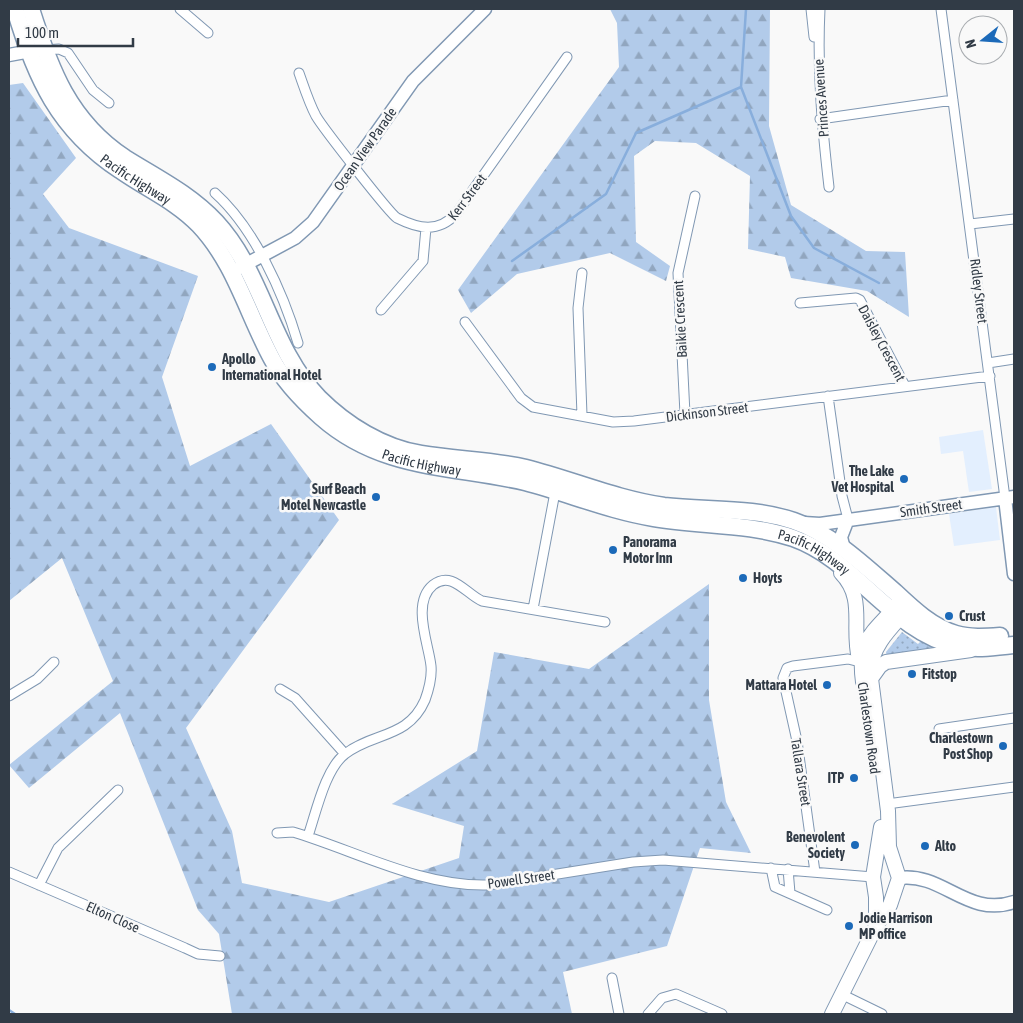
<svg xmlns="http://www.w3.org/2000/svg" width="1023" height="1023" viewBox="0 0 1023 1023" font-family="'Asap Condensed',sans-serif">
  <style>
    .built { fill: #e3effe }
    .forest { fill: url(#forest-firs) }
    .garden { fill: url(#garden-dots) }
    .lines { fill: none; stroke-linecap: round; stroke-linejoin: round }
    .stream { stroke: #88aedc; stroke-width: 2.5 }
    .street-casing { stroke: #8098b3; stroke-width: 11 }
    .secondary-casing { stroke: #8098b3; stroke-width: 15 }
    .primary-casing { stroke: #8098b3; stroke-width: 16 }
    .highway-casing { stroke: #8098b3; stroke-width: 19 }
    .street { stroke: #fff; stroke-width: 9 }
    .secondary { stroke: #fff; stroke-width: 12 }
    .primary { stroke: #fff; stroke-width: 14 }
    .highway { stroke: #fff; stroke-width: 16 }
    .poi-dot { fill: #1c6ab9; stroke: #f9f9f9; stroke-width: 2 }
    .labels { text-anchor: middle; stroke-width: 5; stroke-linejoin: round; paint-order: stroke }
    .street-label { font-size: 14px; fill: #313b46; stroke: #f9f9f9 }
    .poi-label { font-size: 14px; font-weight: bold; fill: #313b46; stroke: #f9f9f9; text-anchor: start }
  </style>
  <defs>
    <pattern id="forest-firs" width="22" height="20" patternUnits="userSpaceOnUse" patternTransform="scale(1.25)"><rect width="22" height="20" fill="#b2cbea"/><path d="M5 1l3.5 6h-7zM16 11l3.5 6h-7z" fill="#91a6bf"/></pattern>
    <pattern id="garden-dots" width="8" height="8" patternUnits="userSpaceOnUse" patternTransform="scale(1.25)"><rect width="8" height="8" fill="#b2cbea"/><path d="M2 2h.1M6 6h.1" fill="none" stroke="#91a6bf" stroke-width="1.8" stroke-linecap="round"/></pattern>
  </defs>
  <rect width="100%" height="100%" fill="#f9f9f9"/>
  <!-- built -->
  <path class="built" d="M983,430L992,489L969,492L963,451L941,454L939,437Z
    M996,507L1000,540L954,546L949,514Z"/>
  <!-- forest -->
  <path class="forest" d="M610,9H770L769,126L791,205L866,251L905,252L909,317L867,291L791,278L785,257L748,249L750,176L696,143L655,141L634,156L636,242L670,266L666,281L610,253L517,274L471,313L458,290L619,67L617,23Z
    M23,83L76,158L43,194L69,228L198,276L162,377L190,466L271,424L339,520L186,728L232,831L242,883L329,902L459,858L464,826L392,804L477,751L494,652L589,669L709,584V700L726,802L751,853L700,848L667,946L563,972L572,1014H232L219,934L198,910L120,713L29,788L9,765L113,681L62,558L9,601V85Z"/>
  <!-- garden -->
  <path class="garden" d="M902,632L918,644L922,640L936,648L887,658L886,652Z"/>
  <g class="lines">
    <!-- stream -->
    <path class="stream" d="M746,9L741,87L791,216L814,248L879,283
      M512,261L606,194L636,133L741,87
      M9,1010L15,1014"/>
    <!-- street casing -->
    <g class="street-casing">
      <path id="street" d="M180,9L208,33
        M811,9L814,37
        M820,9C817,69 822,127 829,187
        M941,9L1005,498
        M44,50L59,49L68,53L93,90L109,103
        M299,73C304,87 309,103 316,116C323,128 390,214 397,218C419,229 438,233 456,214L567,57
        M820,119L953,100
        M215,193C254,228 283,292 298,343
        M970,224L1014,219
        M582,273L578,308L582,415
        M800,303L856,298L860,300L905,386
        M381,310L423,261L426,228
        M465,322L521,398L533,407L613,422L634,421L990,376
        M988,363L1014,359
        M828,396L842,496L848,519
        M685,414L678,273L695,196
        M533,609L556,487
        M280,689L295,698L345,754
        M9,696L37,679L54,662
        M939,729L1014,718
        M887,804L1014,787
        M277,833L293,832C356,851 422,887 488,885L633,862L663,860L873,877
        M308,836C316,813 325,769 345,754C373,732 408,739 425,700C429,689 432,677 431,666C429,645 411,603 433,585C452,570 466,594 482,601L605,622
        M771,868L775,887L827,910
        M788,869L790,893
        M9,872L185,948L198,954L220,956
        M815,872L797,741L783,678L787,668L793,666L848,659L860,662
        M39,885L58,848L118,790
        M612,978L619,1014
        M841,994L882,1014
        M648,1014L662,998L676,994L722,1014"/>
    </g>
    <!-- secondary casing -->
    <g class="secondary-casing">
      <path id="secondary" d="M9,55L36,50
        M239,268L295,238L313,222L413,81L485,9
        M1005,498L1014,574
        M804,523L820,524L1014,497
        M844,549L841,537L848,519
        M899,878C943,872 967,918 1014,902"/>
    </g>
    <!-- primary casing -->
    <g class="primary-casing">
      <path id="primary" d="M841,573C866,599 851,626 859,659
        M870,680L880,666L886,662L971,650
        M863,682C857,639 872,634 898,604
        M876,926V897L873,877L881,827
        M832,1014L876,926L890,905L899,878L889,847L888,811L870,671C872,645 891,628 908,609"/>
    </g>
    <!-- highway casing -->
    <g class="highway-casing">
      <g id="highway">
        <path id="s1" d="M15,9C35,77 59,130 120,170C147,189 176,201 199,225C235,263 247,313 272,359C283,380 303,401 321,417C382,471 452,465 525,482C568,493 610,511 654,518C700,526 748,523 793,538C856,560 892,632 957,646C976,650 995,647 1014,645"/>
        <path d="M31,9C50,69 69,121 125,158C157,178 190,194 216,222C264,274 270,348 319,398C346,425 383,448 421,454C456,460 492,460 526,468C573,480 616,499 664,506C707,511 753,507 794,521C832,534 865,566 895,592C913,609 932,627 956,634C970,638 985,637 1000,636"/>
      </g>
    </g>
    <!-- street -->
    <use href="#street" class="street"/>
    <!-- secondary -->
    <use href="#secondary" class="secondary"/>
    <!-- primary -->
    <use href="#primary" class="primary"/>
    <!-- highway -->
    <use href="#highway" class="highway"/>
  </g>
  <!-- markers -->
  <g class="poi-dot">
    <circle cx="212" cy="367" r="5"/>
    <circle cx="904" cy="479" r="5"/>
    <circle cx="376" cy="497" r="5"/>
    <circle cx="613" cy="550" r="5"/>
    <circle cx="743" cy="578" r="5"/>
    <circle cx="949" cy="616" r="5"/>
    <circle cx="912" cy="674" r="5"/>
    <circle cx="827" cy="685" r="5"/>
    <circle cx="1003" cy="746" r="5"/>
    <circle cx="854" cy="778" r="5"/>
    <circle cx="855" cy="845" r="5"/>
    <circle cx="925" cy="846" r="5"/>
    <circle cx="849" cy="926" r="5"/>
  </g>
  <g class="labels">
    <!-- street labels -->
    <g class="street-label">
      <text transform="translate(821 98) rotate(-94)" y="5">Princes Avenue</text>
      <text transform="translate(365 149) rotate(-55)" y="5">Ocean View Parade</text>
      <text dy="5" stroke="none"><textPath href="#s1" startOffset="215">Pacific Highway</textPath></text>
      <text transform="translate(467 197) rotate(-53)" y="5">Kerr Street</text>
      <text transform="translate(979 291) rotate(83)" y="5">Ridley Street</text>
      <text transform="translate(680 319) rotate(-93)" y="5">Baikie Crescent</text>
      <text transform="translate(882 343) rotate(62)" y="5">Daisley Crescent</text>
      <text transform="translate(707 412) rotate(-7)" y="5">Dickinson Street</text>
      <text dy="5" stroke="none"><textPath href="#s1" startOffset="635">Pacific Highway</textPath></text>
      <text transform="translate(931 508) rotate(-8)" y="5">Smith Street</text>
      <text dy="5" stroke="none"><textPath href="#s1" startOffset="1040">Pacific Highway</textPath></text>
      <text transform="translate(869 728) rotate(82)" y="5">Charlestown Road</text>
      <text transform="translate(801 772) rotate(81)" y="5">Tallara Street</text>
      <text transform="translate(521 879) rotate(-8)" y="5">Powell Street</text>
      <text transform="translate(113 917) rotate(24)" y="5">Elton Close</text>
    </g>
    <!-- poi labels -->
    <g class="poi-label">
      <text x="222" y="364">Apollo<tspan x="222" dy="16">International Hotel</tspan></text>
      <text x="894" y="476" text-anchor="end">The Lake<tspan x="894" dy="16">Vet Hospital</tspan></text>
      <text x="366" y="494" text-anchor="end">Surf Beach<tspan x="366" dy="16">Motel Newcastle</tspan></text>
      <text x="623" y="547">Panorama<tspan x="623" dy="16">Motor Inn</tspan></text>
      <text x="753" y="583">Hoyts</text>
      <text x="959" y="621">Crust</text>
      <text x="922" y="679">Fitstop</text>
      <text x="817" y="690" text-anchor="end">Mattara Hotel</text>
      <text x="993" y="743" text-anchor="end">Charlestown<tspan x="993" dy="16">Post Shop</tspan></text>
      <text x="844" y="783" text-anchor="end">ITP</text>
      <text x="845" y="842" text-anchor="end">Benevolent<tspan x="845" dy="16">Society</tspan></text>
      <text x="935" y="851">Alto</text>
      <text x="859" y="923">Jodie Harrison<tspan x="859" dy="16">MP office</tspan></text>
    </g>
  </g>
  <!-- border -->
  <rect width="1023" height="1023" fill="none" stroke="#313b46" stroke-width="20"/>
  <!-- north arrow -->
  <g transform="translate(983 40) rotate(253)"><circle r="24" fill="#f9f9f9" stroke="#a9adb1"/>
  <path d="M0-4L9 19L0 12L-9 19Z" fill="#1c6ab9"/>
  <text y="-8" font-size="14" font-weight="bold" text-anchor="middle" fill="#313b46">N</text>
  </g>
  <!-- scale -->
  <path d="M18 38v8h115v-8" fill="none" stroke="#313b46" stroke-width="2.5"/>
  <text x="25" y="38" font-size="15" fill="#313b46" stroke="#f9f9f9" stroke-width="4" paint-order="stroke">100 m</text>
</svg>
